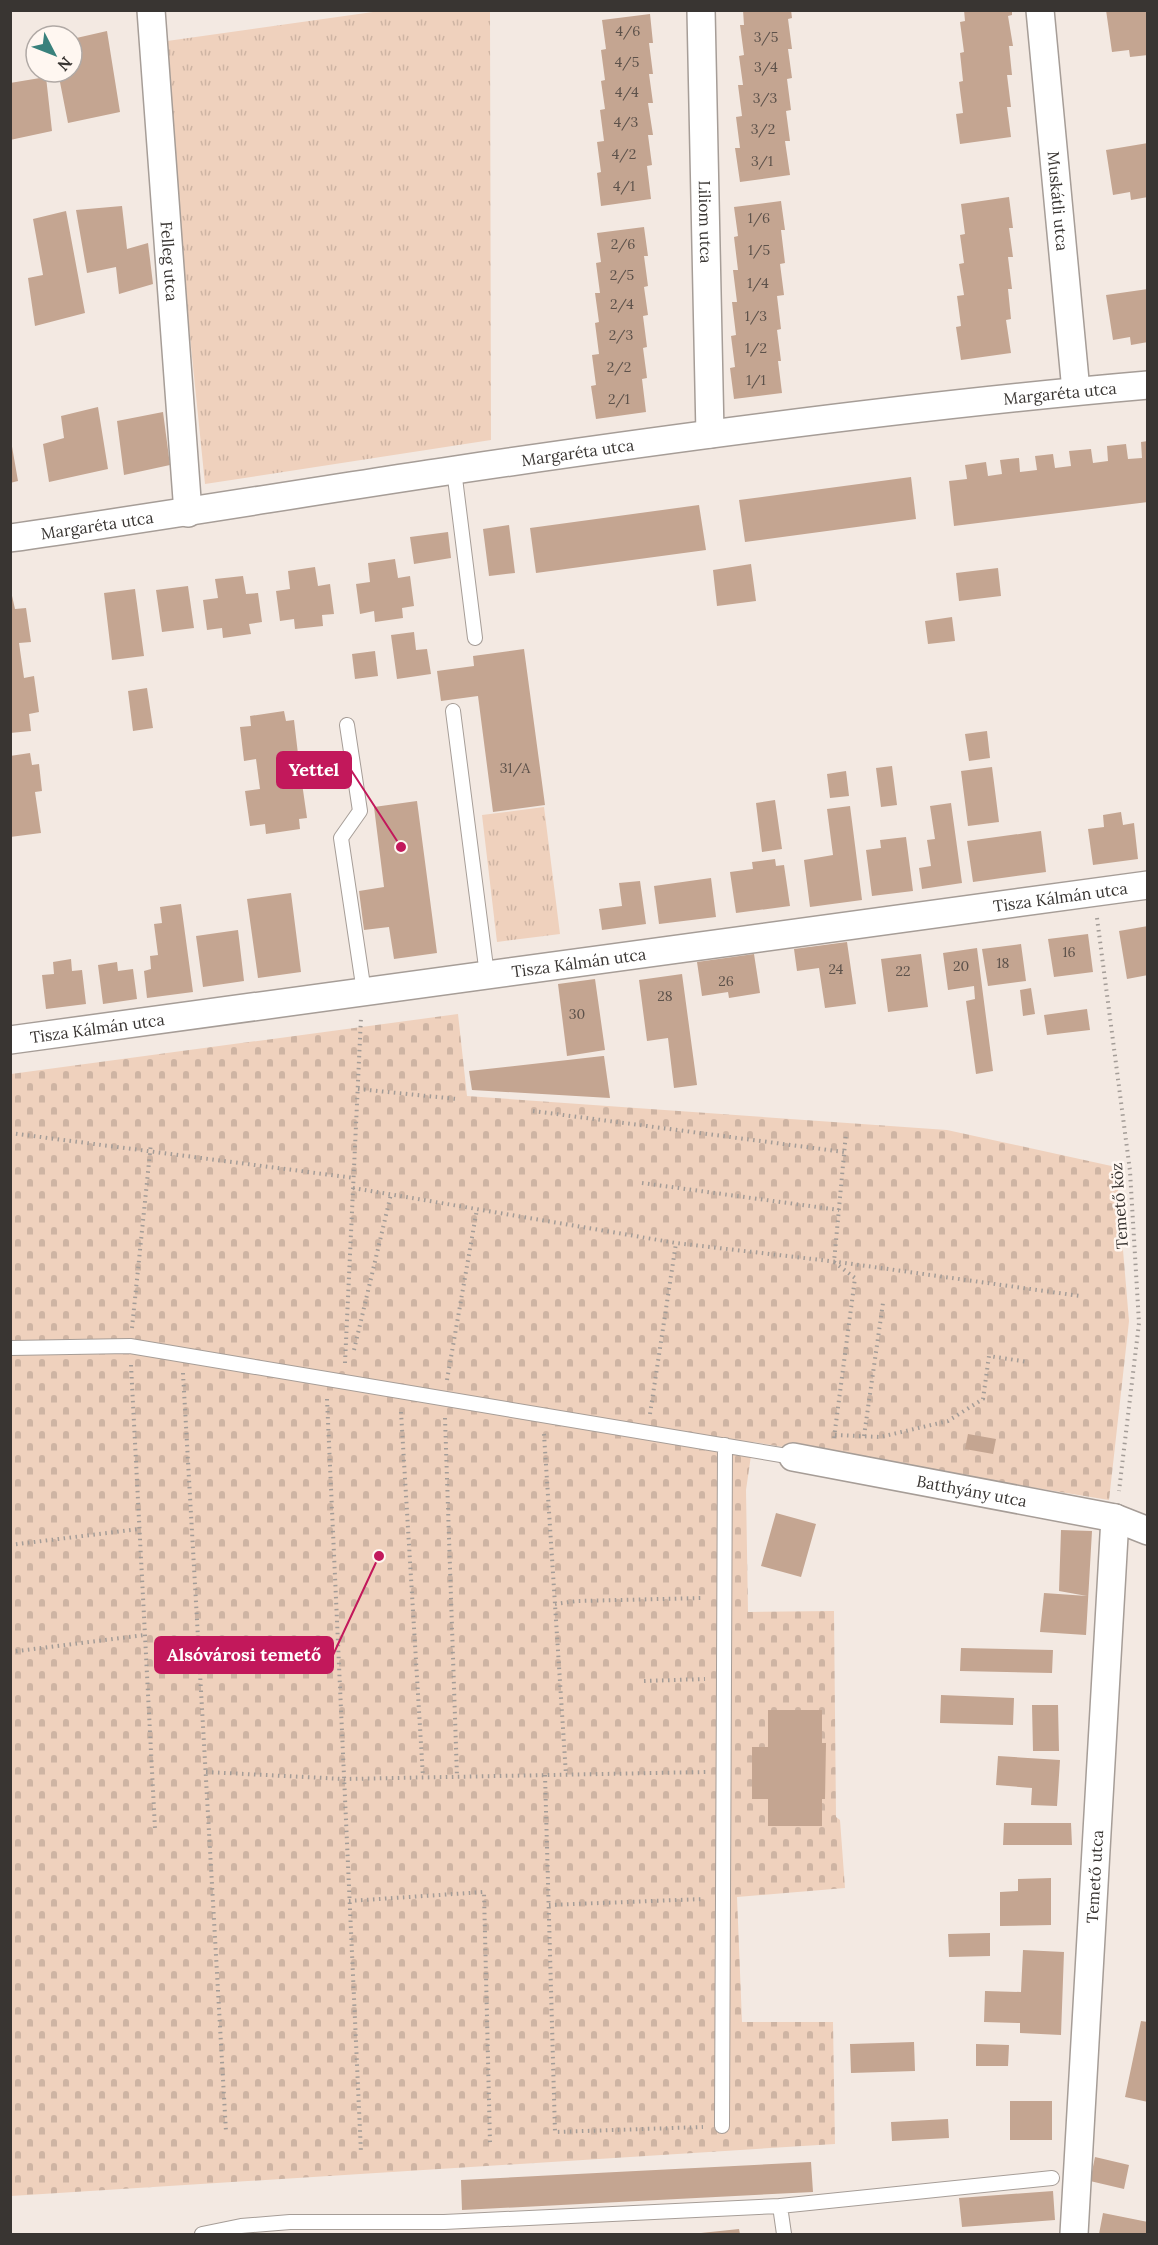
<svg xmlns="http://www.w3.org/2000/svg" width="1158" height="2245" viewBox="0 0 1158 2245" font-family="Lora,serif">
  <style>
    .grass { fill: url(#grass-tufts) }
    .cemetery { fill: url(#cemetery-stones) }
    .building { fill: #c4a591 }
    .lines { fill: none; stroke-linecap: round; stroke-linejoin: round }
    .lane-casing { stroke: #a69d97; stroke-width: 16 }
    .street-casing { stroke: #a69d97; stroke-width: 30 }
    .path { stroke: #a39c97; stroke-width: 4; stroke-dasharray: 1.5 4.5; stroke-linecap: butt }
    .lane { stroke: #fff; stroke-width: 14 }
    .street { stroke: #fff; stroke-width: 27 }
    .labels { text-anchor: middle; stroke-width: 5; stroke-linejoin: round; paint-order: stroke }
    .number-label { font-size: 14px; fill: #5c514a }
    .street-label { font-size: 16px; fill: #393532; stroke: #fff7f1 }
    .leader { fill: none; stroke: #c2185b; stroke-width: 2 }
    .callout-dot { fill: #c2185b; stroke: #fff7f1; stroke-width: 2 }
    .callout { fill: #c2185b; stroke: #c2185b; stroke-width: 2 }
    .callout-label { font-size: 18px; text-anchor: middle; font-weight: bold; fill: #fff }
  </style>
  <defs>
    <pattern id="grass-tufts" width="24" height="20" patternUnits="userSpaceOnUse" patternTransform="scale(1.5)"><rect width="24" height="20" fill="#efd1bd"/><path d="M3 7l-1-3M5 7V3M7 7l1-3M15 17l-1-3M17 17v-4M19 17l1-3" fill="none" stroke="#ceb4a3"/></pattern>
    <pattern id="cemetery-stones" width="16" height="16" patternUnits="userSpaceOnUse" patternTransform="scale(1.5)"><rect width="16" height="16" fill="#efd1bd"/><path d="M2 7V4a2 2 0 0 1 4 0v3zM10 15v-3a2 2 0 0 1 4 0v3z" fill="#ceb4a3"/></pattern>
  </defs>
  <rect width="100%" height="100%" fill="#f3e9e2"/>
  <!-- grass -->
  <path class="grass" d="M380,11H490L491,440L205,484L160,42Z
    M544,807L560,934L497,942L482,815Z"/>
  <!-- cemetery -->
  <path class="cemetery" d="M458,1014L467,1096L947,1130L1116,1167L1129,1321L1109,1500L753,1442L746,1490L748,1612L834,1611L836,1817L840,1820L845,1888L737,1897L742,2022H833L835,2144L11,2196V1074Z"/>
  <!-- building -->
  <path class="building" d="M743,10H791L792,18L788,19L792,49H788L792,78L787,79L791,110L786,111L790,141H785L790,175L740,182L735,148H740L736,117L742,116L738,85H743L739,56L744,55L740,25H744Z
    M964,10H1012V15L1008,16L1013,46H1009L1012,75H1007L1011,107H1007L1011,137L960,144L956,114L963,113L959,82L963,81L960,53L964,52L960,22L965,21Z
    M1106,10H1148V55L1130,57L1129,50L1112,52Z
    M650,14L653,43H649L653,74H649L653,103H648L653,135H648L652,165L647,166L651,199L601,206L597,173L601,172L597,142L604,141L600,110L605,109L601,81L605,80L601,50L606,49L602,20Z
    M107,31L120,112L68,123L58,72H72V39Z
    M46,77L52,131L10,140V83Z
    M1148,143V197L1131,200L1130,192L1113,195L1106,150Z
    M1009,197L1013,228H1009L1013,257H1008L1012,289H1008L1011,319L1006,320L1011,353L961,360L956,327L961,326L957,296L964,295L959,264L964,263L960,235L965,234L961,204Z
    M781,201L785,230H781L785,263L780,264L784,295L777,296L781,329L777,330L781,361H778L782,393L734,399L730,368L735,367L731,336L736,335L732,302H737L733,270H738L734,237L738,236L734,207Z
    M122,206L127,249L148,243L153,284L119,294L116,267L87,273L76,210Z
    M66,211L85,313L35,326L28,278L43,275L33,219Z
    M644,227L648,256H644L648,286L644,287L648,315L643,316L647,347L643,348L647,378L642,379L646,412L596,419L591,386L596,385L592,355L599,354L595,323L599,322L595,293H600L596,263L601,262L597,233Z
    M1148,289V342L1131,345L1130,337L1113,340L1106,295Z
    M98,407L108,469L49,482L43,444L64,438L61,416Z
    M163,412L170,465L124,475L117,421Z
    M10,435L18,481L10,483Z
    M1148,441V502L954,526L949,481L967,479L965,465L986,462L988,476L1002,474L1000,460L1019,458L1020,472L1037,470L1035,456L1053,454L1055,468L1071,466L1069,451L1091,449L1093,463L1108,461L1107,446L1126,444L1128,459L1142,458L1141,442Z
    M911,477L916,519L745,542L739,500Z
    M699,505L706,550L536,573L530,528Z
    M509,525L515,573L489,576L483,529Z
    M448,532L451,558L414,564L410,537Z
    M395,559L398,578L410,576L414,606L402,608L403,618L375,622L374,611L360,614L356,584L370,582L368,563Z
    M751,564L756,601L717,606L713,570Z
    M315,567L318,586L330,584L334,614L322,615L323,626L295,629L294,619L280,621L276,591L290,589L288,571Z
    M998,568L1001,596L959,601L956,573Z
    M243,576L246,594L258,593L262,622L249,624L251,634L223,638L222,628L207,630L203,600L218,598L215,579Z
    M188,586L194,628L162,632L156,590Z
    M10,587L15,609L26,608L31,642L19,643L24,678L34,676L39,712L29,714L31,731L10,733Z
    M135,589L144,656L112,660L104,593Z
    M952,617L955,641L928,644L925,621Z
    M414,632L416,650L427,649L431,674L397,679L391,635Z
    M524,649L545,805L493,812L478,696L441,701L437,671L474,666L473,656Z
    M375,651L378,676L355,679L352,654Z
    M147,688L153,728L133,731L128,691Z
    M284,711L286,721L294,720L298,754H290L294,784L302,783L307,818L299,819L300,829L266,834L265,824L250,826L245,791L260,789L256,759L244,761L240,727L251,726L250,716Z
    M987,731L990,758L969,761L965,734Z
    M30,753L32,765L39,764L42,791L35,792L41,833L10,837V756Z
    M892,766L897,805L881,807L876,768Z
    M992,767L999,822L968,826L961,771Z
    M846,771L849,796L830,798L827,774Z
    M775,800L782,849L762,852L756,803Z
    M417,801L437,953L394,959L389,927L364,930L359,891L384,887L374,807Z
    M951,803L962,883L922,889L919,868L931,866L927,840L935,839L930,806Z
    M850,806L862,900L810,907L804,860L833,855L827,809Z
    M1121,812L1123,825L1134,823L1138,859L1093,865L1088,829L1104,827L1103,815Z
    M1041,831L1046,872L973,882L967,841Z
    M906,837L913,891L872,896L866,850L881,848L880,840Z
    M775,859L776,866L784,865L790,906L736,913L730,872L753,869L752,862Z
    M711,878L716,917L659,924L654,886Z
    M640,881L646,924L602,930L599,909L622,906L619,883Z
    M291,893L301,972L258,978L247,899Z
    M181,904L193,992L147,998L144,971L151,969L150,956L158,955L154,924L162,923L160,907Z
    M1148,926V975L1127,979L1119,931Z
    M238,930L244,981L203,987L196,936Z
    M1088,934L1093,972L1054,977L1048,939Z
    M847,942L856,1004L825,1008L819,968L797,971L794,949Z
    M1021,944L1026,981L988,986L982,949Z
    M977,948L993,1071L976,1074L966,1001L975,999L974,986L948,990L943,953Z
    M754,954L760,993L729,998L728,992L702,996L697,962Z
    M921,954L928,1007L888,1012L881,959Z
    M71,959L72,971L82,970L86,1004L46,1009L42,975L54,974L53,962Z
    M117,962L118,971L133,969L137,999L103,1004L98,965Z
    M682,974L697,1085L674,1088L668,1038L647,1041L639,980Z
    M595,979L605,1050L567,1056L558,984Z
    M1031,988L1035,1014L1023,1016L1020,990Z
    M1087,1009L1090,1030L1047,1035L1044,1015Z
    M603,1056H604L610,1098L472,1090L469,1071Z
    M968,1434L996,1439L993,1454L965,1449Z
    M776,1513L816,1524L801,1577L761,1566Z
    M1061,1530L1092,1531L1086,1635L1040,1632L1044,1593L1087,1596L1059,1591Z
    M961,1648L1053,1650L1052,1673L960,1671Z
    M941,1695L1014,1698L1013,1725L940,1723Z
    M1032,1705H1058L1059,1751H1033Z
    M768,1710H822V1743H826L825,1799H822V1826H768V1799H752V1747H768Z
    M998,1756L1060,1760L1057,1806L1031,1805L1032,1788L996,1785Z
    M1004,1823H1071L1072,1845H1003Z
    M1051,1878V1925L1000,1926V1892L1018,1891V1879Z
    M990,1933V1956L949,1957L948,1934Z
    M1023,1950L1064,1952L1061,2035L1020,2033V2023L984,2022L985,1991L1021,1992Z
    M1141,2021L1148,2022V2102L1125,2097Z
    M914,2042L915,2071L851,2073L850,2044Z
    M976,2044L1009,2045L1008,2066H976Z
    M1010,2101H1052V2140H1010Z
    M948,2119L949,2138L892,2141L891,2122Z
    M1095,2157L1129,2165L1124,2189L1090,2181Z
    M811,2162L813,2192L462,2210L461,2180Z
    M1053,2191L1055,2220L962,2227L959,2198Z
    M1103,2213L1148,2222V2234H1099Z
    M739,2229L740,2234H701V2233Z"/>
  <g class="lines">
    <!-- lane casing -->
    <g class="lane-casing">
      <path id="lane" d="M454,470L475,638
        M453,711L487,975
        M347,725L360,811L341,838L364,992
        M10,1348L130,1346L793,1457
        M722,2126L725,1445
        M780,2206L784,2234
        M202,2234L241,2226L290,2222H444L780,2206L1052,2178"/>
    </g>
    <!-- street casing -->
    <g class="street-casing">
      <g id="street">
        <path id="s1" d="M151,10L188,513"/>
        <path id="s2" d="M701,10L710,434"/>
        <path id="s3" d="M1040,10L1076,391"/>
        <path id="s4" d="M10,538C159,517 307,492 455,470C685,436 916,405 1148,385"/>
        <path id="s5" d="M10,1040L1148,885"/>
        <path id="s6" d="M793,1457L1115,1518L1148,1531"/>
        <path id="s7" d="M1074,2234L1115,1518"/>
      </g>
    </g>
    <!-- path -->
    <path class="path" d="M1097,918L1130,1171L1139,1323L1119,1491
      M358,1089L457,1099
      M533,1111L844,1152
      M10,1133L354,1178
      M642,1183L839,1210
      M353,1188L676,1243L838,1262L1080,1296
      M132,1328L151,1143
      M354,1350L391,1194
      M345,1363L361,1017
      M131,1365L155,1829
      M183,1373L226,2132
      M447,1380L477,1209
      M327,1399L361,2153
      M401,1412L423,1777
      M650,1414L676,1243
      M445,1418L457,1777
      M544,1434L566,1775
      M835,1435L880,1437L948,1421L983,1399L989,1356L1028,1362
      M864,1436L883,1303
      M834,1438L855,1278L834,1262L846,1133
      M10,1545L139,1529
      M555,1604L577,1601L704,1598
      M10,1652L145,1635
      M644,1681L705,1679
      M206,1772L344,1779L706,1772
      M545,1775L555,2132L703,2127
      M349,1901L484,1892L490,2143
      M549,1905L704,1899"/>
    <!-- lane -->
    <use href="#lane" class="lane"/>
    <!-- street -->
    <use href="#street" class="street"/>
  </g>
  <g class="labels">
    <!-- number labels -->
    <g class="number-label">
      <text x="628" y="36">4/6</text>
      <text x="766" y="42">3/5</text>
      <text x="627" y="67">4/5</text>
      <text x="766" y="72">3/4</text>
      <text x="627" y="97">4/4</text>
      <text x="765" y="103">3/3</text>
      <text x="626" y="127">4/3</text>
      <text x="763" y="134">3/2</text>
      <text x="624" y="159">4/2</text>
      <text x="762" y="166">3/1</text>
      <text x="624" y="191">4/1</text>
      <text x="759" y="223">1/6</text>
      <text x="623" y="249">2/6</text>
      <text x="759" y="255">1/5</text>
      <text x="622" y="280">2/5</text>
      <text x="758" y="288">1/4</text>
      <text x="622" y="309">2/4</text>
      <text x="756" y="321">1/3</text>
      <text x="621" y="340">2/3</text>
      <text x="756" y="353">1/2</text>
      <text x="619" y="372">2/2</text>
      <text x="756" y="385">1/1</text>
      <text x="619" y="404">2/1</text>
      <text x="515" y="773">31/A</text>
      <text x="1069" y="957">16</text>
      <text x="1003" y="968">18</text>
      <text x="961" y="971">20</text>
      <text x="836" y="974">24</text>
      <text x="903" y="976">22</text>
      <text x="726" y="986">26</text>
      <text x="665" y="1001">28</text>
      <text x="577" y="1019">30</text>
    </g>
    <!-- street labels -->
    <g class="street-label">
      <text dy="6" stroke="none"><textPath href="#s3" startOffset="192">Muskátli utca</textPath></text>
      <text dy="6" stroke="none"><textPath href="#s2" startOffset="212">Liliom utca</textPath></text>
      <text dy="6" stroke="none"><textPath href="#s1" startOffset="252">Felleg utca</textPath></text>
      <text dy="6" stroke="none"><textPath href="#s4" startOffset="1060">Margaréta utca</textPath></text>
      <text dy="6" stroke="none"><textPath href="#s4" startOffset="574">Margaréta utca</textPath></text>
      <text dy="6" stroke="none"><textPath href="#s4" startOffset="88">Margaréta utca</textPath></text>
      <text dy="6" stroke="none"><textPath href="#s5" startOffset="1060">Tisza Kálmán utca</textPath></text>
      <text dy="6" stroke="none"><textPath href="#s5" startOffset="574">Tisza Kálmán utca</textPath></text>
      <text dy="6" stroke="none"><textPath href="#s5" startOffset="88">Tisza Kálmán utca</textPath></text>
      <text transform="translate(1119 1206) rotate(-94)" y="6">Temető köz</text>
      <text dy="6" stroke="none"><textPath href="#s6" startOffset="182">Batthyány utca</textPath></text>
      <text dy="6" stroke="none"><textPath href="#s7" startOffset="358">Temető utca</textPath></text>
    </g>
  </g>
  <!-- callouts -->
  <path class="leader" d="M401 847L351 770M379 1556L333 1655"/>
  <g class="callout-dot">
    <circle cx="401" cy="847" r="6"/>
    <circle cx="379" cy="1556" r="6"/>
  </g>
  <g class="callout">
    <rect x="277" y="752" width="74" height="36" rx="6"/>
    <rect x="155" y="1637" width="178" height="36" rx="6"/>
  </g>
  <g class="callout-label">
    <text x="314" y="776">Yettel</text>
    <text x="244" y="1661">Alsóvárosi temető</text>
  </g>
  <!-- border -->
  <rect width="1158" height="2245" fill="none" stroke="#393532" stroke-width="24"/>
  <!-- north arrow -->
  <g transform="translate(54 54) rotate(132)"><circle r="28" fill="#fff7f1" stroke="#b0a9a5" stroke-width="1.5"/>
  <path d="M0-4.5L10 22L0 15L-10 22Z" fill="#39817c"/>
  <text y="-9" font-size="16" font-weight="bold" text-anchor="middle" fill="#393532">N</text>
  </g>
</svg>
